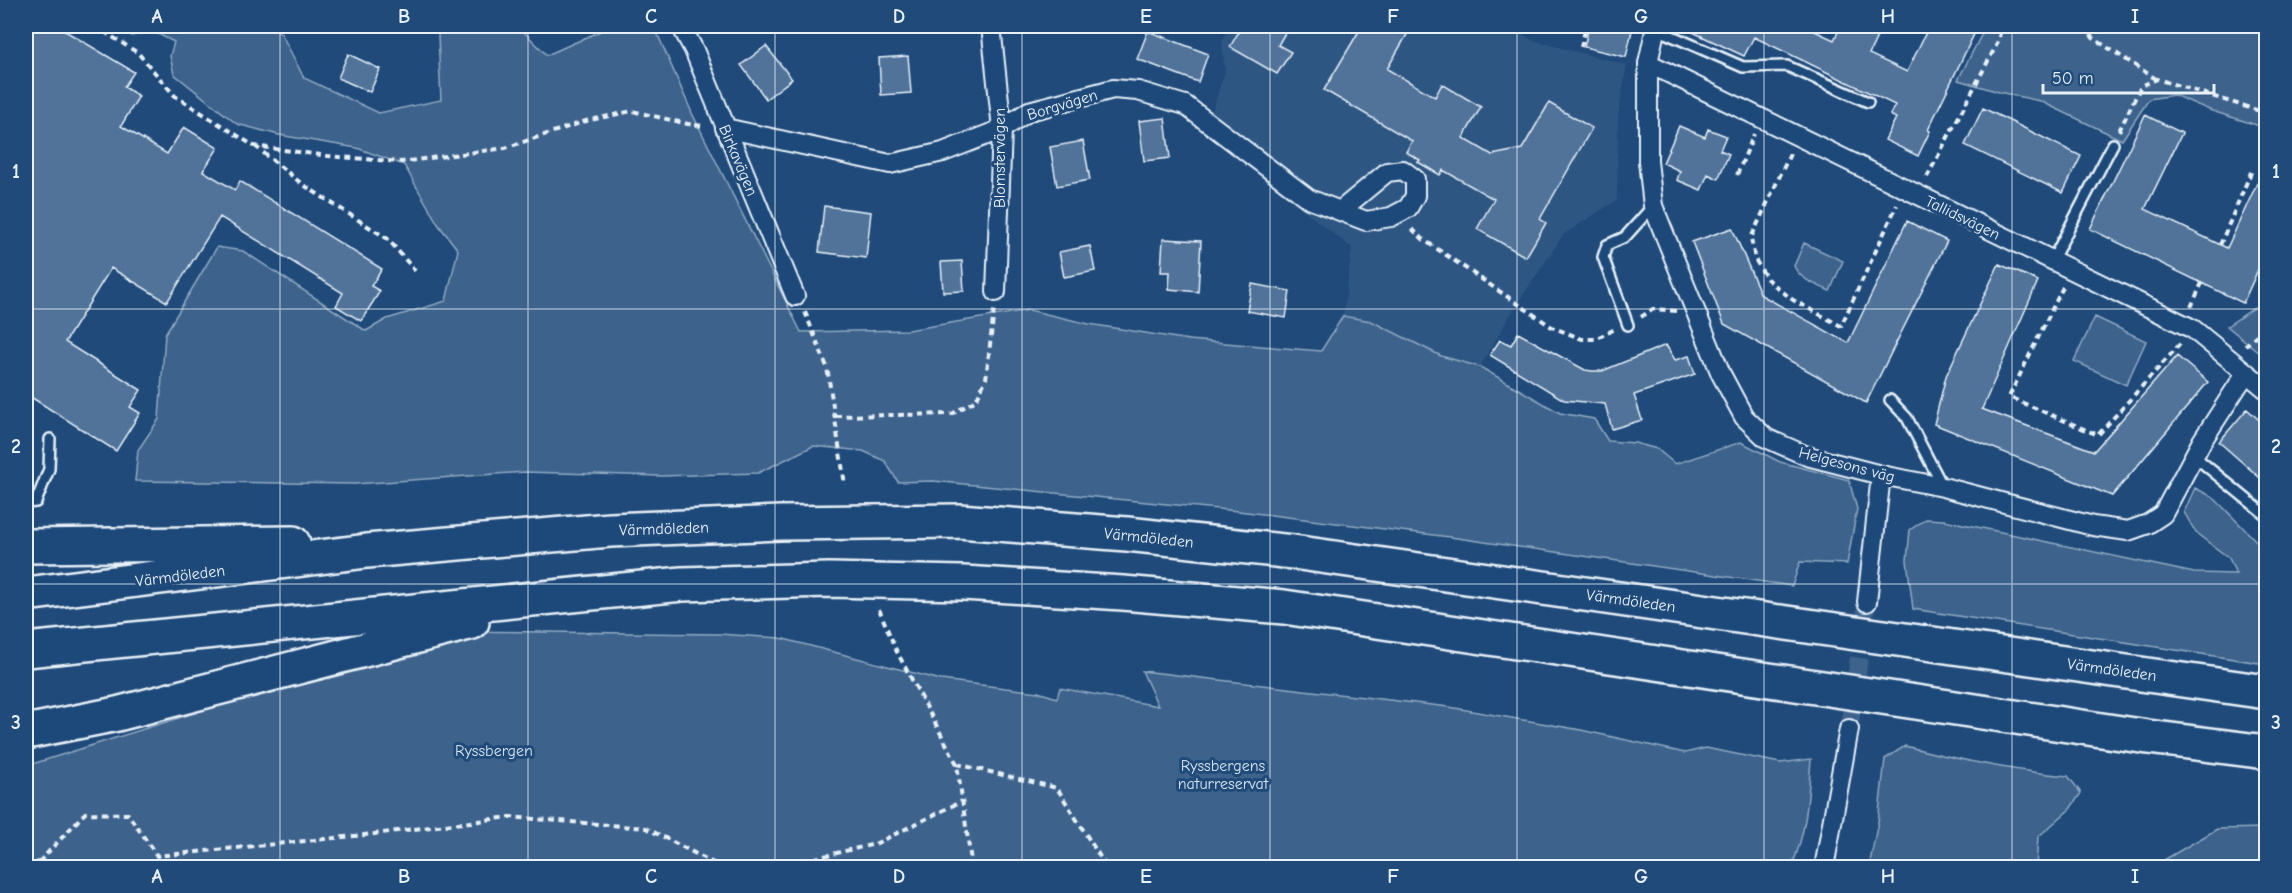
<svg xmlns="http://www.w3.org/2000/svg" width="2292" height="893" viewBox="0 0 2292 893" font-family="'Comic Neue',sans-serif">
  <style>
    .built { fill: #2e5683 }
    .green { fill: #3c628c; stroke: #92aac2; stroke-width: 1.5 }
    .building { fill: #517399; stroke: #e8f1f8; stroke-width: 1.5 }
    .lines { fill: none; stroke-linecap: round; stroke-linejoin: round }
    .minor-tunnel { stroke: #3d638d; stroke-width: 18; stroke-dasharray: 18 9; stroke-linecap: butt }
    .service-casing { stroke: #e8f1f8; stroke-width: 14 }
    .minor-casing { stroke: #e8f1f8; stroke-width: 22 }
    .motorway-casing { stroke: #e8f1f8; stroke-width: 38 }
    .path { stroke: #e8f1f8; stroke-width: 4; stroke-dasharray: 6 4.5; stroke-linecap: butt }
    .service { stroke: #1f4a7a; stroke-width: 9 }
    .minor { stroke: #1f4a7a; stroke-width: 18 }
    .motorway { stroke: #1f4a7a; stroke-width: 33 }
    .grid { fill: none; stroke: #e8f1f8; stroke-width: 1.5; stroke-opacity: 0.55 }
    .labels { text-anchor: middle; stroke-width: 6; stroke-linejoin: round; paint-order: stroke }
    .street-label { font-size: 16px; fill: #e8f1f8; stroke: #1f4a7a }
    .park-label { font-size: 16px; fill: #d7e3ed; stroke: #1f4a7a }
    .neatline { fill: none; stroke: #e8f1f8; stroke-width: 2 }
    .grid-label { font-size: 20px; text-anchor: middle; font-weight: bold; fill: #e8f1f8 }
  </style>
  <rect width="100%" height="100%" fill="#1f4a7a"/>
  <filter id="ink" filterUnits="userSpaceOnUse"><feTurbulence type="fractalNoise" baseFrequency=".0167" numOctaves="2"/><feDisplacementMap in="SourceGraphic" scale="12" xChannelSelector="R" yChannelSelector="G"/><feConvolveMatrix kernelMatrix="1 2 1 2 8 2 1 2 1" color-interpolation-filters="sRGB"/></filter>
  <g filter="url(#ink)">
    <!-- built -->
    <path class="built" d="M1231,26H1511L1532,40L1627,65L1618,115L1617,200L1564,234L1513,310L1480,367L1441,356L1371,321L1343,316L1352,248L1205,134L1225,71L1222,41Z"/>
    <!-- green -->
    <path class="green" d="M114,26H270L281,33L304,78L379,113L441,100L438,36L440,26H518L547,55L612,26H654L692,113L801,332L908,330L1029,310L1089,324L1189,340L1321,351L1343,316L1371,321L1441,356L1480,367L1560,413L1594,419L1608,441L1635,443L1657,449L1675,464L1741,442L1780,462L1849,480L1857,509L1847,564L1800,562L1792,586L1450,537L1238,511L933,481L898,482L885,461L863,451L813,446L758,473L662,476L525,472L355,484L135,481L138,450L159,419L165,334L217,247L243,251L366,331L387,319L446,301L458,250L438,224L404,165L357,148L279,135L237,124L174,74L170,56L174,42L152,31L132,36Z
      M1986,26H2266V128L2212,111L2174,95L2149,99L2122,140L2040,101L1999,92L1958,80Z
      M1804,243L1843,261L1830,291C1817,285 1800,280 1794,266Z
      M2266,293V358L2227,326L2260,304Z
      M2095,317L2146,341L2126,385L2074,361Z
      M2195,488L2213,497L2266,551V664L1913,609L1907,560L1910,530L1926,519L1944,520L2194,573L2236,574L2229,558L2196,533L2184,512Z
      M455,631L719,634L780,638L941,680L1038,692L1057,698L1060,688L1158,706L1142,671L1449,707L1581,730L1685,753L1706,748L1780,763L1811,759C1808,797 1807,832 1791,868L26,867V766Z
      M1905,746C1959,760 2012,771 2068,776L2081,793L2070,809L2038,837L2036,867H1869L1878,822L1885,759Z
      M2266,828V867H2152L2217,829Z"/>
    <!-- building -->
    <path class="building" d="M26,26H57L134,72L124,87L139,96L121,126L167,154L184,127L218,148L203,171L235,190L240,181L382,269L371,286L380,291L361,321L336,306L343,293L220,217L167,302L111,268L65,342L141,390L130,407L140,413L116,451L26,394Z
      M1242,26H1289L1278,45L1291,52L1277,74L1230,47Z
      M1362,26H1412L1387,69L1435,97L1442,84L1481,107L1463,138L1492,155L1522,149L1549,103L1592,128L1540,219L1546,223L1526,257L1477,229L1494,199L1443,170L1440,175L1418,162L1420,160L1406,152L1412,141L1324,90Z
      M1589,26H1633L1626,57L1584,47Z
      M1680,26H1804L1834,40L1841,26H1882L1869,54L1907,72L1929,26H1978L1928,130L1930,131L1918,156L1885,140L1896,118L1890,115L1895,105L1754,37L1744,56Z
      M1148,31L1208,54L1198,82L1137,59Z
      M766,46L792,79L766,99L741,65Z
      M348,54L380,69L370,92L338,78Z
      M908,56L911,93L881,95L879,58Z
      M1983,108L2081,156L2063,193L1965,145Z
      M2145,115L2182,133L2145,209L2227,248L2266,164V252L2243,303L2090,229Z
      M1165,118L1170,158L1144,161L1139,121Z
      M1679,126L1705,137L1708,129L1726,136L1720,150L1729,154L1718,179L1708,174L1701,190L1677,180L1680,171L1663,163Z
      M1083,141L1090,180L1057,186L1050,147Z
      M824,206L871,212L866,258L819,252Z
      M1907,221L1947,241L1866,403L1724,324L1692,242L1732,228L1761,295L1848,343Z
      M1163,239L1201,241L1198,292L1169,289L1170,272H1161Z
      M1090,246L1095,271L1064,277L1059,252Z
      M962,261L964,291L943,292L941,262Z
      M1999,264L2038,281L1982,409L2094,451L2177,356L2208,382L2112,496L1934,424L1946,376Z
      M1252,284L1290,291L1286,318L1247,311Z
      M1518,333L1585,370L1592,371H1602L1666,345L1675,360L1689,356L1695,374L1634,395L1642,420L1612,429L1605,404L1564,400L1490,355L1500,340L1511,345Z
      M2247,409L2266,426V483L2219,442Z"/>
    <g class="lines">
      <!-- minor-tunnel -->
      <path class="minor-tunnel" d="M1849,729L1867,602"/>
      <!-- service casing -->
      <g class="service-casing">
        <path id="service" d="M1656,29L1743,67L1787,66L1868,102
          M2052,261L2113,144
          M1628,325L1603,257L1607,245L1625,237L1653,206
          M1890,400L1907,418L1943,487
          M2194,456L2266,515
          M26,503L36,502L49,469L50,439"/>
      </g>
      <!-- minor casing -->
      <g class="minor-casing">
        <path id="minor" d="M681,26L694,50L795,296
          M991,26L1002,129L996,292
          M1656,26L1648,63V161L1653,206L1721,374L1744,417L1766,438L1807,456L1881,475L1943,487L2093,526L2128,531L2148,524L2163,514L2202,441L2246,373
          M1648,63L2193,329L2266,389
          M725,128L890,164L943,152L1002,129L1029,111L1113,89L1138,91L1185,105L1309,199L1366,221L1391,217L1408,208L1415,196V179L1403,170L1387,172L1340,211
          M1867,602L1881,475
          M1824,868L1849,729"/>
      </g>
      <!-- motorway casing -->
      <g class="motorway-casing">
        <path id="motorway" d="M26,546L293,543
          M26,594L367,551L610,530L781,523L959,521L1127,534L1293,552L2266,692
          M26,650L682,584L829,580L963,583L1123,593L1284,607L2148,737L2266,752
          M26,732L117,714L472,622"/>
      </g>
      <!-- path -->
      <path class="path" d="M95,26L138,53L175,96L254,146L328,156L401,162L505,148L586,121L632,111L688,124L703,126
        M2085,26L2093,38L2156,79
        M1581,47L1586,26
        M2119,131L2141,86L2157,79L2266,113
        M255,146L302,184L388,239L415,271
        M1790,154L1751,238L1755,259L1767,279L1793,300L1841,326L1897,205
        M1737,175L1754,134
        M1927,177L1997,44L2002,26
        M1412,229L1424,240L1552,327L1582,339H1595L1615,329
        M2220,245L2252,170
        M2063,287L2009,397L2098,435L2181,343
        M2191,307L2202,283
        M805,312L827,367L845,485
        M1641,317L1653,309L1676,311
        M2245,346L2266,326
        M835,416L952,414L976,400L986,379L994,310
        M879,609L896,650L957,764L972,868
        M957,764L1057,788L1107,868
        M39,862L85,813L128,814L157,856L374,834L510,817L646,828L723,868
        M26,865L39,862L49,868
        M773,868L875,844L962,801"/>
      <!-- service -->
      <use href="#service" class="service"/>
      <!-- minor -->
      <use href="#minor" class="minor"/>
      <!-- motorway -->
      <use href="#motorway" class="motorway"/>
    </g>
  </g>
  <!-- grid -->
  <path class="grid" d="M280,26V868M528,26V868M775,26V868M1022,26V868M1270,26V868M1517,26V868M1764,26V868M2012,26V868M26,309H2266M26,584H2266"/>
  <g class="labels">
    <!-- street labels -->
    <g class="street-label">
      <text transform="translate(1062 104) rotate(-17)" y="6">Borgvägen</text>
      <text transform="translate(999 158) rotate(-90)" y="6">Blomstervägen</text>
      <text transform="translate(739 160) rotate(67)" y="6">Birkavägen</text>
      <text transform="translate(1963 217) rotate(26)" y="6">Tallidsvägen</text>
      <text transform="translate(1847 464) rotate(15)" y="6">Helgesons väg</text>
      <text transform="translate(664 528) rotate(-2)" y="6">Värmdöleden</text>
      <text transform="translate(1149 537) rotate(6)" y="6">Värmdöleden</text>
      <text transform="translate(180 575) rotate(-7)" y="6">Värmdöleden</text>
      <text transform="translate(1631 600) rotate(8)" y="6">Värmdöleden</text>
      <text transform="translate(2112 669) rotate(8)" y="6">Värmdöleden</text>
    </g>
    <!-- park labels -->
    <g class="park-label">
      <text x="494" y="756">Ryssbergen</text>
      <text x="1223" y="771">Ryssbergens<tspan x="1223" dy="18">naturreservat</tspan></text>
    </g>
  </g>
  <!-- margin -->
  <rect width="2292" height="893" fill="none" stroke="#1f4a7a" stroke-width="66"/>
  <!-- scale -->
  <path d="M2043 84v9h171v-9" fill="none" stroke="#e8f1f8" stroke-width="3"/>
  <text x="2052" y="84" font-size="18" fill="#e8f1f8" stroke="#1f4a7a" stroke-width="4.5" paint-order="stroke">50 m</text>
  <rect x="33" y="33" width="2226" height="827" class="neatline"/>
  <g class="grid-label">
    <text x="157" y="23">A</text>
    <text x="404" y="23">B</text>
    <text x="651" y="23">C</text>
    <text x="899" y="23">D</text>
    <text x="1146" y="23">E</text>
    <text x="1393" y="23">F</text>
    <text x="1641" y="23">G</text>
    <text x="1888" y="23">H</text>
    <text x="2135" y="23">I</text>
    <text x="16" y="178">1</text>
    <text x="2276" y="178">1</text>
    <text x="16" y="453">2</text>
    <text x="2276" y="453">2</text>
    <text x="16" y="729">3</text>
    <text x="2276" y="729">3</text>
    <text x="157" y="883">A</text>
    <text x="404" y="883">B</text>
    <text x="651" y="883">C</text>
    <text x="899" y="883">D</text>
    <text x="1146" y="883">E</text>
    <text x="1393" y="883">F</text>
    <text x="1641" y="883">G</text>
    <text x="1888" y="883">H</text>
    <text x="2135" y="883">I</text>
  </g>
</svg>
